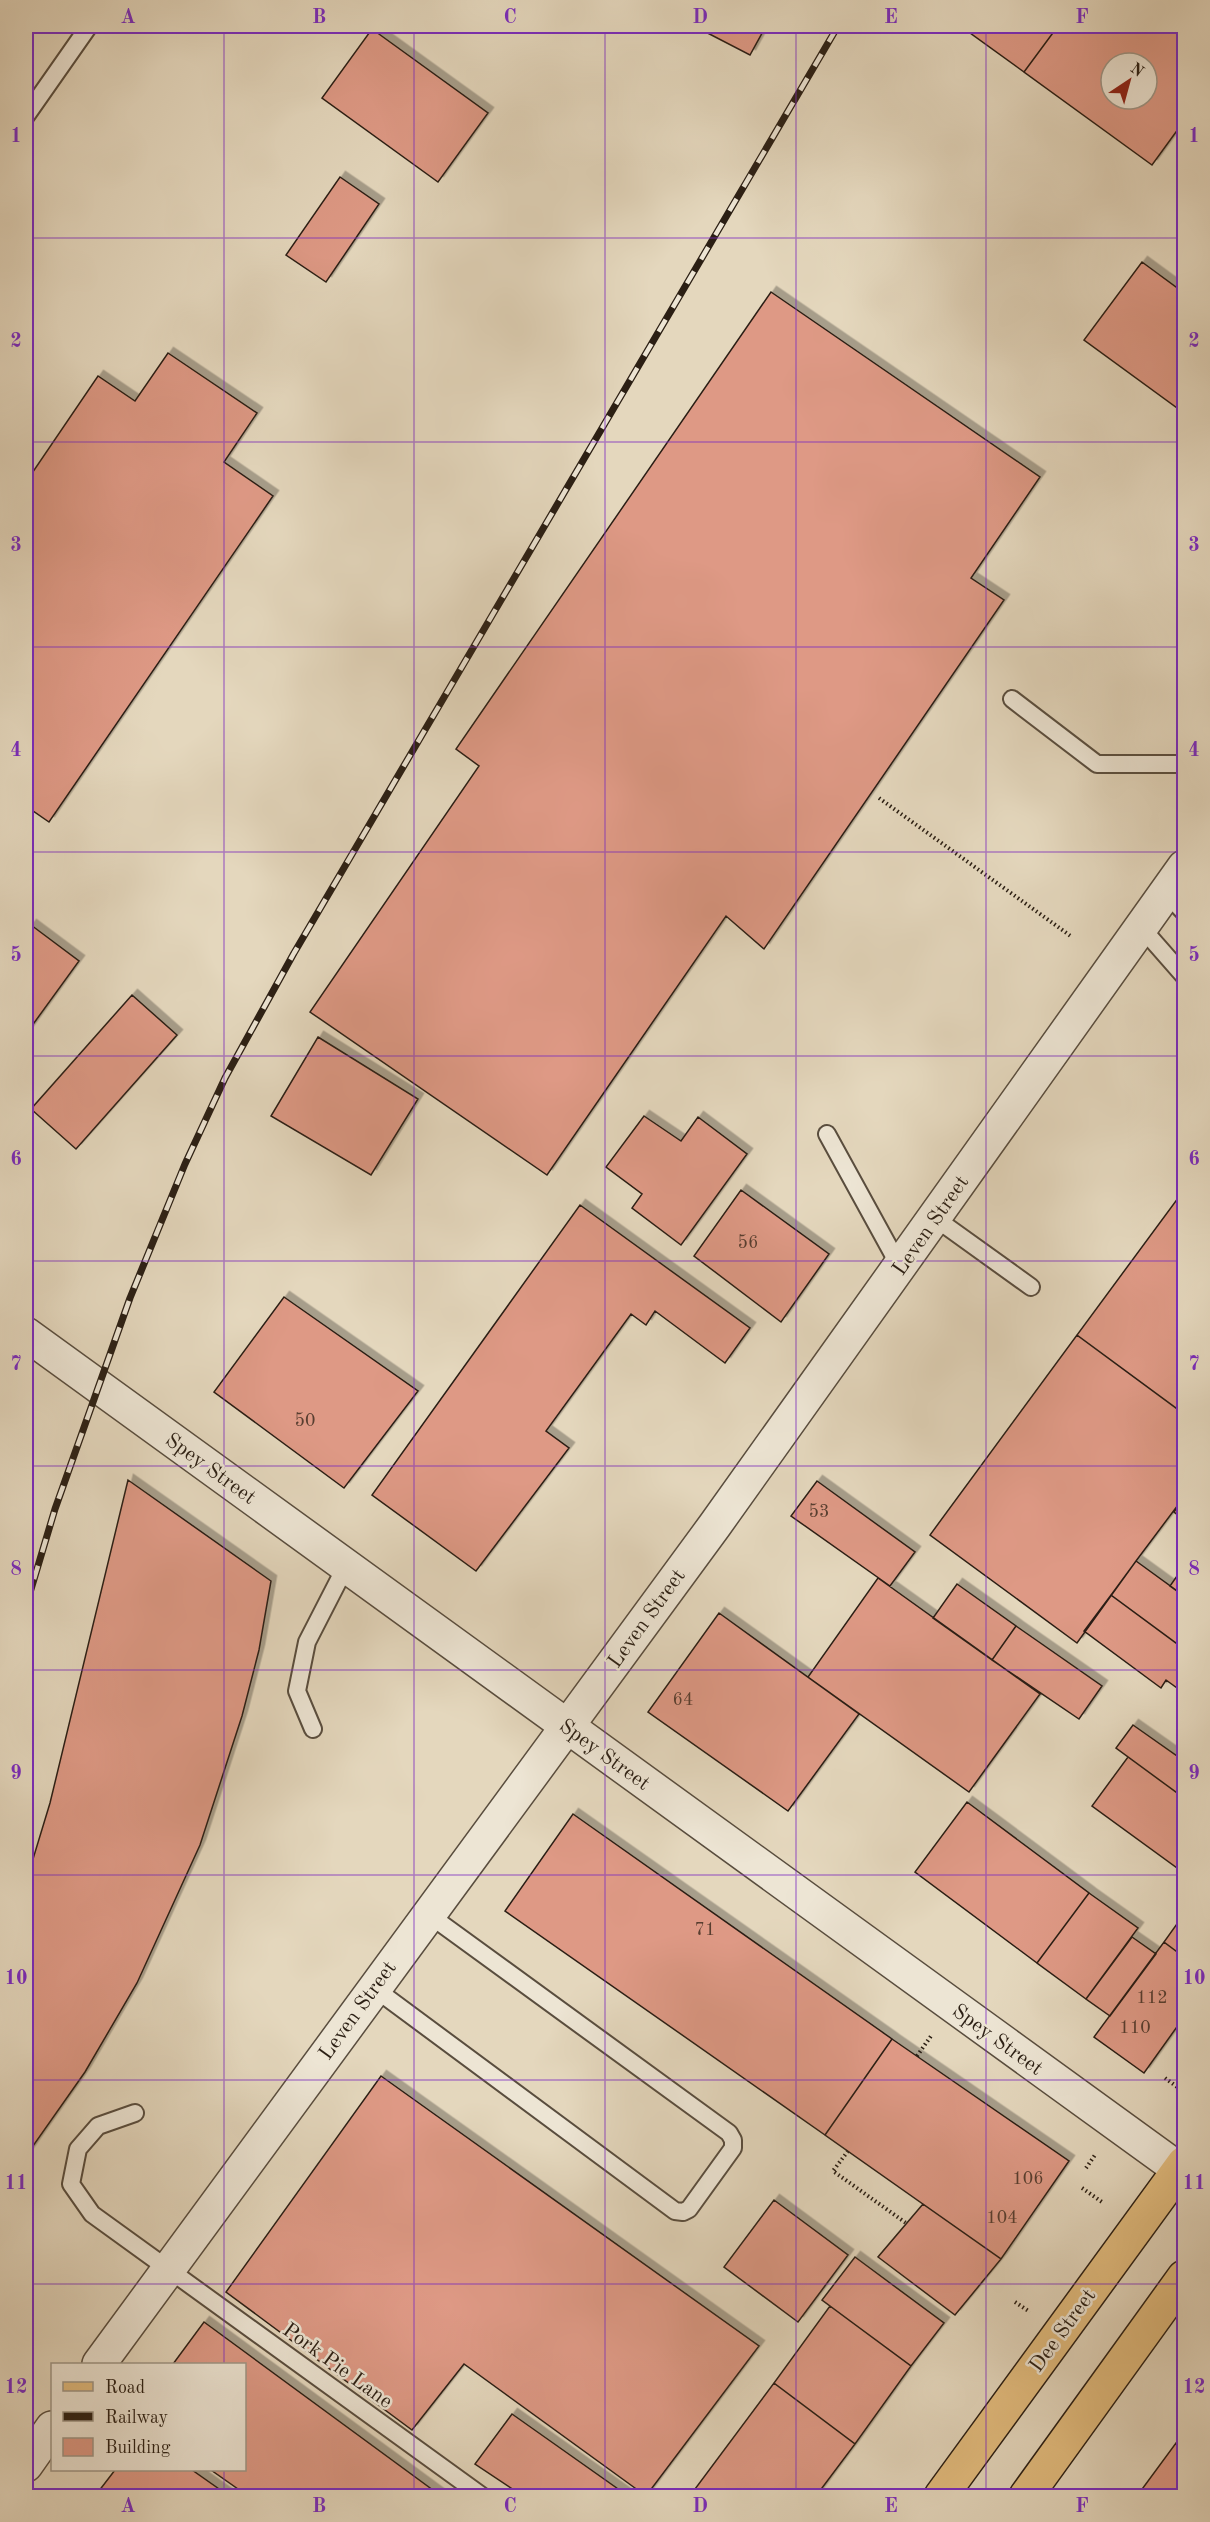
<svg xmlns="http://www.w3.org/2000/svg" width="1210" height="2522" viewBox="0 0 1210 2522" font-family="'Old Standard TT',serif">
  <style>
    .building { fill: #de9985; stroke: #2b1f14; stroke-width: 1.5; fill-rule: evenodd; filter: url(#shadow) }
    .lines { fill: none; stroke-linecap: round; stroke-linejoin: round }
    .service-casing { stroke: #594d3e; stroke-width: 20 }
    .minor-casing { stroke: #594d3e; stroke-width: 36 }
    .tertiary-casing { stroke: #594d3e; stroke-width: 36 }
    .primary-casing { stroke: #2b1f14; stroke-width: 36 }
    .path { stroke: #2b1f14; stroke-width: 4; stroke-dasharray: 1.5 3; stroke-linecap: butt }
    .service { stroke: #ede5d4; stroke-width: 16 }
    .minor { stroke: #ede5d4; stroke-width: 33 }
    .tertiary { stroke: #ede5d4; stroke-width: 33 }
    .primary { stroke: #e2bc7e; stroke-width: 33 }
    .rail-casing { stroke: #2b1f14; stroke-width: 7 }
    .rail { stroke: #ede5d4; stroke-width: 4.5; stroke-dasharray: 14; stroke-linecap: butt }
    .grid { fill: none; stroke: #7b2cbf; stroke-width: 1.5; stroke-opacity: 0.55 }
    .labels { text-anchor: middle; stroke-width: 5; stroke-linejoin: round; paint-order: stroke }
    .number-label { font-size: 18px; fill: #583e30 }
    .street-label { font-size: 21px; fill: #2b1f14; stroke: #ede5d4 }
    .neatline { fill: none; stroke: #7b2cbf; stroke-width: 2 }
    .grid-label { font-size: 20px; text-anchor: middle; font-weight: bold; fill: #7b2cbf }
  </style>
  <defs>
    <filter id="shadow"><feDropShadow dx="5.5" dy="-5.5" stdDeviation="0" flood-color="#0004"/></filter>
  </defs>
  <rect width="100%" height="100%" fill="#e4d7bd"/>
  <filter id="stains"><feTurbulence type="fractalNoise" baseFrequency=".00333" numOctaves="4"/><feColorMatrix values="0 0 0 0 .2 0 0 0 0 .09 0 0 0 0 .02 0 0 0 .5 -.17"/></filter>
  <radialGradient id="worn" r=".72"><stop offset=".6" stop-color="#630" stop-opacity="0"/><stop offset="1" stop-color="#630" stop-opacity=".3"/></radialGradient>
  <!-- building -->
  <path class="building" d="M694,26H766L750,55Z
    M969,26H1058L1024,72L966,30Z
    M1058,26H1184V121L1152,165L1024,72ZM1111,63H1147V99H1111Z
    M372,29L488,113L438,182L322,98Z
    M340,177L379,204L326,282L286,255Z
    M1142,262L1184,293V413L1084,340Z
    M771,292L1040,477L971,578L1004,600L764,949L726,916L547,1175L310,1012L479,766L456,749Z
    M168,353L257,413L224,462L273,496L49,822L26,806V482L98,376L135,401Z
    M31,925L79,961L26,1034V932Z
    M132,995L177,1035L76,1149L31,1109Z
    M318,1037L418,1099L371,1175L271,1116Z
    M644,1116L681,1141L698,1117L747,1154L681,1245L632,1208L642,1194L606,1167Z
    M741,1190L829,1254L781,1322L694,1256Z
    M1184,1190V1414L1077,1335Z
    M580,1205L750,1328L725,1363L655,1311L646,1325L631,1314L546,1431L569,1448L476,1571L372,1495Z
    M284,1297L418,1391L344,1488L214,1392Z
    M1077,1335L1184,1414V1497L1136,1561L1077,1643L930,1535Z
    M128,1480L271,1581L259,1650L242,1716L200,1845L137,1983L85,2072L26,2156V1882L50,1803Z
    M817,1481L915,1552L890,1586L791,1516Z
    M1184,1497V1520L1174,1512Z
    M1136,1561L1184,1596V1649L1111,1595Z
    M1184,1566V1596L1170,1586Z
    M878,1578L1040,1694L969,1792L808,1677Z
    M957,1584L1016,1626L992,1660L933,1618Z
    M1111,1595L1184,1649V1693L1166,1680L1161,1688L1084,1631Z
    M719,1613L859,1714L788,1811L648,1712Z
    M1016,1626L1102,1686L1079,1719L992,1660Z
    M1133,1725L1184,1761V1798L1116,1748Z
    M1128,1757L1184,1798V1873L1092,1806Z
    M967,1802L1089,1893L1037,1963L915,1872Z
    M573,1814L892,2039L825,2135L505,1911Z
    M1089,1893L1138,1928L1086,1999L1037,1963Z
    M1184,1914V1957L1164,1942Z
    M1132,1937L1156,1954L1110,2016L1086,1999Z
    M1164,1942L1184,1957V2017L1144,2073L1094,2037Z
    M892,2039L1069,2161L1001,2259L825,2135Z
    M381,2076L759,2346L646,2496L464,2364L412,2430L226,2292Z
    M774,2200L848,2255L798,2322L724,2267Z
    M923,2204L1001,2259L955,2315L878,2257Z
    M855,2257L944,2323L911,2366L822,2300Z
    M830,2306L911,2366L855,2444L774,2383Z
    M204,2322L441,2496H248L211,2470H244V2364H173Z
    M774,2383L855,2444L816,2496H706L695,2489Z
    M512,2414L628,2496H523L475,2464Z
    M1184,2432V2449L1176,2443Z
    M1176,2443L1184,2449V2496H1137Z
    M115,2470H192L229,2496H95Z"/>
  <g class="lines">
    <!-- service casing -->
    <g class="service-casing">
      <path id="service" d="M26,116L89,26
        M1012,699L1097,764H1184
        M1166,893L1184,912
        M1141,927L1184,976
        M827,1134L900,1267
        M935,1218L1031,1287
        M313,1729L297,1691L307,1642L346,1566
        M374,1988L675,2211L683,2212L689,2209L733,2148V2140L729,2133L428,1914
        M135,2113L98,2126L78,2149L71,2184L92,2214L482,2496"/>
    </g>
    <!-- minor casing -->
    <g class="minor-casing">
      <path id="minor" d="M26,1334L1184,2173"/>
    </g>
    <!-- tertiary casing -->
    <g class="tertiary-casing">
      <path id="tertiary" d="M99,2364L715,1525L1184,867
        M26,2465L52,2428"/>
    </g>
    <!-- primary casing -->
    <g class="primary-casing">
      <path id="primary" d="M941,2496L1184,2163
        M1026,2496L1184,2277"/>
    </g>
    <!-- path -->
    <path class="path" d="M879,798L1072,937
      M917,2056L931,2036
      M1165,2078L1184,2092
      M848,2151L833,2171L906,2223
      M1086,2168L1095,2155
      M1082,2188L1102,2202
      M1015,2302L1030,2312"/>
    <!-- service -->
    <use href="#service" class="service"/>
    <!-- minor -->
    <use href="#minor" class="minor"/>
    <!-- tertiary -->
    <use href="#tertiary" class="tertiary"/>
    <!-- primary -->
    <use href="#primary" class="primary"/>
    <!-- rail casing -->
    <g class="rail-casing">
      <path id="rail" d="M26,1606L55,1509L130,1298L185,1164L225,1078L294,953L838,26"/>
    </g>
    <!-- rail -->
    <use href="#rail" class="rail"/>
  </g>
  <!-- grid -->
  <path class="grid" d="M224,26V2364M414,26V2496M605,26V2496M796,26V2496M986,26V2496M26,238H1184M26,442H1184M26,647H1184M26,852H1184M26,1056H1184M26,1261H1184M26,1466H1184M26,1670H1184M26,1875H1184M26,2080H1184M26,2284H1184M224,2470V2496"/>
  <g class="labels">
    <!-- number labels -->
    <g class="number-label">
      <text x="748" y="1248">56</text>
      <text x="305" y="1426">50</text>
      <text x="819" y="1517">53</text>
      <text x="683" y="1705">64</text>
      <text x="705" y="1935">71</text>
      <text x="1152" y="2003">112</text>
      <text x="1135" y="2033">110</text>
      <text x="1028" y="2184">106</text>
      <text x="1002" y="2223">104</text>
    </g>
    <!-- street labels -->
    <g class="street-label">
      <text transform="translate(930 1225) rotate(-55)" y="7">Leven Street</text>
      <text transform="translate(211 1468) rotate(36)" y="7">Spey Street</text>
      <text transform="translate(646 1618) rotate(-54)" y="7">Leven Street</text>
      <text transform="translate(605 1754) rotate(36)" y="7">Spey Street</text>
      <text transform="translate(357 2010) rotate(-54)" y="7">Leven Street</text>
      <text transform="translate(998 2039) rotate(36)" y="7">Spey Street</text>
      <text transform="translate(1062 2330) rotate(-54)" y="7">Dee Street</text>
      <text transform="translate(338 2365) rotate(36)" y="7">Pork Pie Lane</text>
    </g>
  </g>
  <!-- margin -->
  <rect width="1210" height="2522" fill="none" stroke="#e4d7bd" stroke-width="66"/>
  <!-- legend -->
  <rect x="51" y="2363" width="195" height="108" fill="#ede5d4" stroke="#9f9687" stroke-width="1.5"/>
  <rect x="63" y="2382" width="30" height="9" fill="#e2bc7e" stroke="#9f9687" stroke-width="1.5"/>
  <text x="105" y="2393" font-size="18" fill="#2b1f14">Road</text>
  <rect x="63" y="2412" width="30" height="9" fill="#2b1f14" stroke="#9f9687" stroke-width="1.5"/>
  <text x="105" y="2423" font-size="18" fill="#2b1f14">Railway</text>
  <rect x="63" y="2438" width="30" height="18" fill="#de9985" stroke="#9f9687" stroke-width="1.5"/>
  <text x="105" y="2453" font-size="18" fill="#2b1f14">Building</text>
  <!-- north arrow -->
  <g transform="translate(1129 81) rotate(36)"><circle r="28" fill="#ede5d4" stroke="#9f9687" stroke-width="1.5"/>
  <path d="M0-4.5L10 22L0 15L-10 22Z" fill="#8f2418"/>
  <text y="-9" font-size="16" font-weight="bold" text-anchor="middle" fill="#2b1f14">N</text>
  </g>
  <rect x="33" y="33" width="1144" height="2456" class="neatline"/>
  <g class="grid-label">
    <text x="128" y="23">A</text>
    <text x="319" y="23">B</text>
    <text x="510" y="23">C</text>
    <text x="700" y="23">D</text>
    <text x="891" y="23">E</text>
    <text x="1082" y="23">F</text>
    <text x="16" y="142">1</text>
    <text x="1194" y="142">1</text>
    <text x="16" y="347">2</text>
    <text x="1194" y="347">2</text>
    <text x="16" y="551">3</text>
    <text x="1194" y="551">3</text>
    <text x="16" y="756">4</text>
    <text x="1194" y="756">4</text>
    <text x="16" y="961">5</text>
    <text x="1194" y="961">5</text>
    <text x="16" y="1165">6</text>
    <text x="1194" y="1165">6</text>
    <text x="16" y="1370">7</text>
    <text x="1194" y="1370">7</text>
    <text x="16" y="1575">8</text>
    <text x="1194" y="1575">8</text>
    <text x="16" y="1779">9</text>
    <text x="1194" y="1779">9</text>
    <text x="16" y="1984">10</text>
    <text x="1194" y="1984">10</text>
    <text x="16" y="2189">11</text>
    <text x="1194" y="2189">11</text>
    <text x="16" y="2393">12</text>
    <text x="1194" y="2393">12</text>
    <text x="128" y="2512">A</text>
    <text x="319" y="2512">B</text>
    <text x="510" y="2512">C</text>
    <text x="700" y="2512">D</text>
    <text x="891" y="2512">E</text>
    <text x="1082" y="2512">F</text>
  </g>
  <rect width="100%" height="100%" filter="url(#stains)"/>
  <rect width="100%" height="100%" fill="url(#worn)"/>
</svg>
